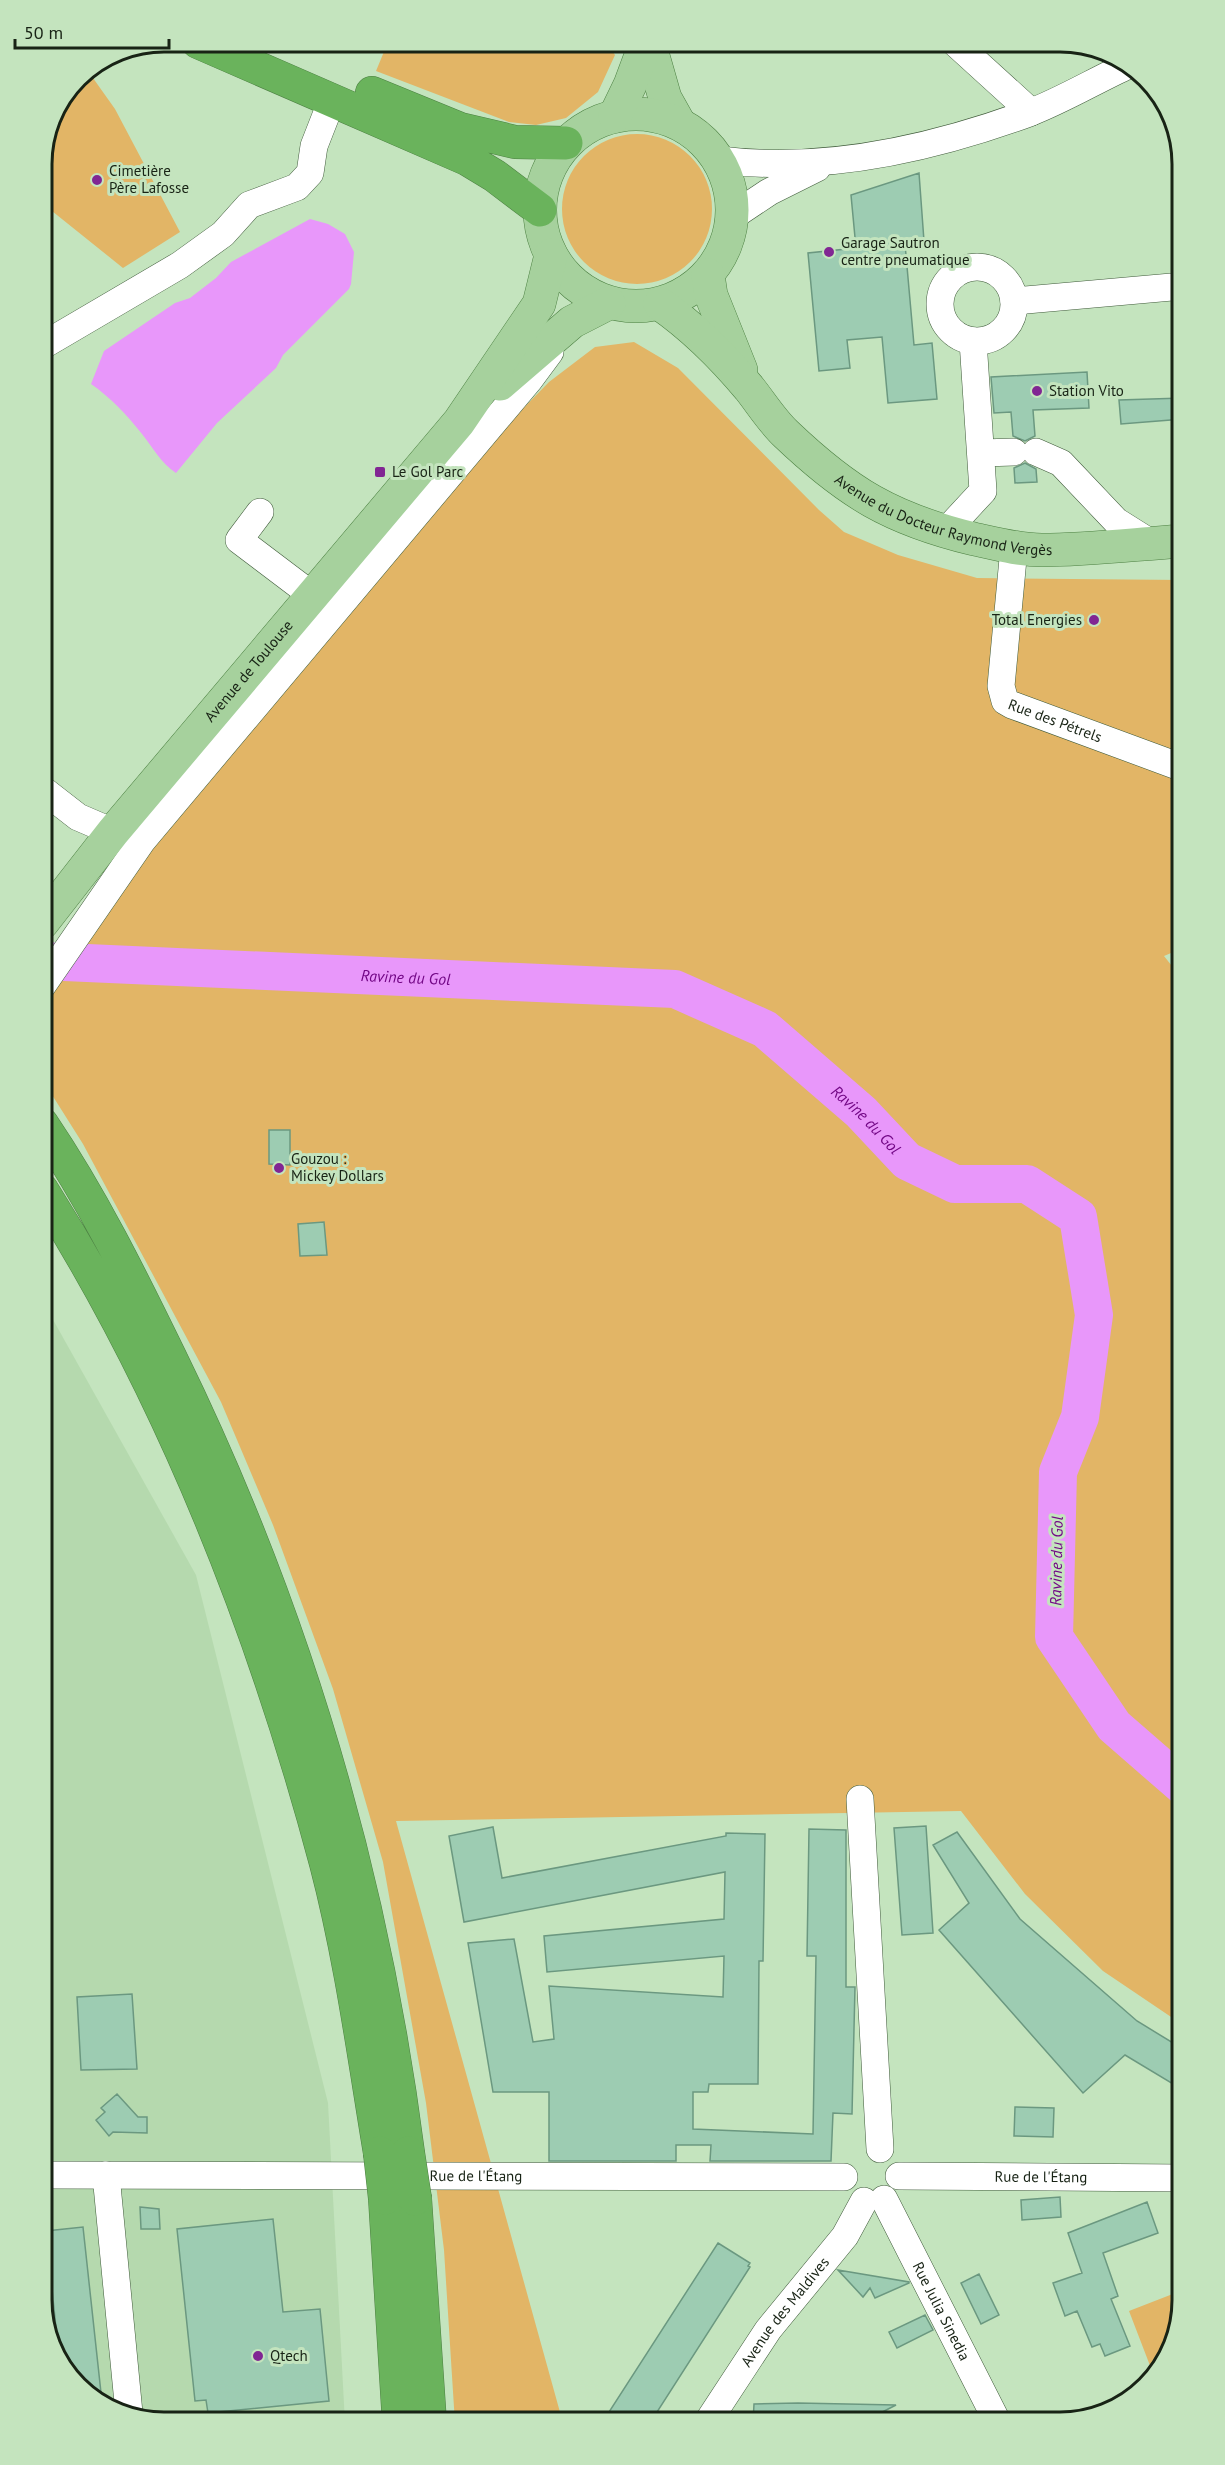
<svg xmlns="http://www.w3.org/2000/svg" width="1225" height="2465" viewBox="0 0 1225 2465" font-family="'PT Sans',sans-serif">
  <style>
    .built { fill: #b5d9ae }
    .green { fill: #e2b566 }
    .water { fill: #e897fa }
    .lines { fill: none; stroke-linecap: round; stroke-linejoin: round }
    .river { stroke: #e897fa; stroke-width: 38 }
    .building { fill: #9dccb2; stroke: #6b9880; stroke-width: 1.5 }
    .minor-casing { stroke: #3f5a3a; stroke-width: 28 }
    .major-casing { stroke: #4d8143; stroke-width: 34 }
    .highway-casing { stroke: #4d8143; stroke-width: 34 }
    .minor { stroke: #fff; stroke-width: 27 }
    .major { stroke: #a6d19d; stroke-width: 33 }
    .highway { stroke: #6ab35c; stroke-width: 33 }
    .highway-bridge-casing { stroke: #4d8143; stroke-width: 34; stroke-linecap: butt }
    .highway-bridge { stroke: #6ab35c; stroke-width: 33 }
    .poi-dot { fill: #812693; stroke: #c4e4be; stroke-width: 2 }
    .labels { text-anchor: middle; stroke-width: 6; stroke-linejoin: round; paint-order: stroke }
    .poi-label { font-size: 15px; fill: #182315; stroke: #c4e4be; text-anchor: start }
    .street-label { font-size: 15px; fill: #182315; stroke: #c4e4be }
    .water-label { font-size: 16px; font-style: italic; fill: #730886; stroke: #c4e4be }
    .rim { fill: none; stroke: #182315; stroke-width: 3 }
  </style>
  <rect width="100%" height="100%" fill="#c4e4be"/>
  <!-- built -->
  <path class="built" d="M42,1300L196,1575L328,2103L345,2423H157L90,2398L51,2347L42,2300Z"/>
  <!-- green -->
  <path class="green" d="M388,42H606L615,55L598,92L566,118L536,125L509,122L376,71Z
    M88,71L115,109L180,232L123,268L42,203C42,156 44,100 88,71Z
    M562 209a75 75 0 1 1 150 0a75 75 0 1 1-150 0Z
    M634,342L678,368L819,510L844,532L898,555L977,578L1183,580V948L1164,956L1183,980V2025L1103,1971L1025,1894L961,1811L396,1821L563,2423H455L444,2250L426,2103L383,1862L333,1689L273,1525L221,1402L83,1144L42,1079V964L475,458L549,382L595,347Z
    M1183,2290V2301L1162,2369L1154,2376L1129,2311Z"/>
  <!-- water -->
  <path class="water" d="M310,219L328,224L345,234L354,252L351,284L349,289L283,355L276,368L217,423L176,473C161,463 153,448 142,434C127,415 110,397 91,384L104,351L175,303L190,298L216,278L231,262Z"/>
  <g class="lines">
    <!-- river -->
    <path class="river" id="s1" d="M42,961L675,989L765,1029L861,1112L907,1161L955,1184H1027L1078,1217L1094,1315L1080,1417L1058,1472L1054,1637L1114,1726L1183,1786"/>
  </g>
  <!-- building -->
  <path class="building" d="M919,173L924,241L905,244L914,345L932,343L937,399L888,403L882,337L847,340L850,368L819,371L808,253L856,248L851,195Z
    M1087,372L1089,408L1033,410L1035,436L1025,441L1013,436L1011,412L994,413L991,377Z
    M1183,398V419L1121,424L1119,400Z
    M1025,463L1036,469L1037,482L1015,483L1014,468Z
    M269,1130H290V1165L269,1164Z
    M324,1222L327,1255L300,1256L298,1224Z
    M926,1826L933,1933L902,1935L894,1828Z
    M493,1827L502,1878L726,1836V1833L765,1834L763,1961H759L758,2084H709L708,2092H693V2129L813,2134L816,1956H807L809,1829L846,1830V1987H855L852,2114L833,2113L831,2161H710L711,2145H676V2161H549V2092H493L468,1943L514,1939L533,2042L554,2039L549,1986L723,1997L724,1956L547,1972L544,1936L724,1919L725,1872L464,1922L449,1836Z
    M957,1832L1020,1919L1137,2021L1183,2049V2090L1125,2055L1083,2093L939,1930L969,1903L933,1845Z
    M132,1994L137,2069L81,2070L77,1997Z
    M117,2094L138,2117H147V2133L113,2132L109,2136L96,2120L105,2112L101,2108Z
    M1015,2107L1054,2108L1053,2137L1014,2136Z
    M1060,2197L1061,2217L1022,2220L1021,2200Z
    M1147,2202L1158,2233L1103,2253L1118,2296L1111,2299L1130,2346L1105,2356L1100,2344L1092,2347L1077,2311L1065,2316L1053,2283L1082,2273L1068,2233Z
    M140,2207L159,2209L160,2229H141Z
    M273,2219L283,2312L320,2309L329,2401L208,2413L206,2400L195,2401L177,2229Z
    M83,2227L102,2402L90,2398L59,2357L46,2231Z
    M718,2243L750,2263L748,2266L750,2267L650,2423H625L609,2412Z
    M838,2270L909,2282V2283L875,2298L870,2288L863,2297Z
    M979,2274L999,2315L981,2324L961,2283Z
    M925,2315L933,2330L897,2348L889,2332Z
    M754,2404L798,2403L896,2405L861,2423H753Z"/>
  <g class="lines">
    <!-- minor casing -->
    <g class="minor-casing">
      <g id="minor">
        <path d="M954,42L1031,112"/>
        <path d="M719,160C823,173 931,149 1029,113C1063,100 1096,80 1129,65"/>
        <path d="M733,216L769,192L817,168"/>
        <circle cx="977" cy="304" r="37"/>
        <path d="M1014,301L1183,286"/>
        <path d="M42,346L180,265L223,234L249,205L297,187L310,173L314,146L332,100"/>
        <path d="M1036,452L1061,463L1116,521L1151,543"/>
        <path d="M982,453L1014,452"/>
        <path d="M260,512L239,540L313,596"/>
        <path d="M945,532L983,491L973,341"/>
        <path id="s2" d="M1014,548L1001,686L1005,701L1012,705L1183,768"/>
        <path d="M42,789L78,817L113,832"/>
        <path d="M42,986L142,841L530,379L550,352"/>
        <path d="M860,1799L880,2149"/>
        <path id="s3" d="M42,2175L844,2177"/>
        <path d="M106,2175L129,2413"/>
        <path id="s4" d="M899,2176L1183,2178"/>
        <path id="s5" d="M884,2199L998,2423"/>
        <path id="s6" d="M707,2423L768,2330L845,2236L864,2201"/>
      </g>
    </g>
    <!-- major casing -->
    <g class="major-casing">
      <g id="major">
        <path d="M649,42L665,98L679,123"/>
        <circle cx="636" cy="210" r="96"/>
        <path d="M615,116L630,85L646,42"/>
        <path d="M708,275L711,295L741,370"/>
        <path id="s7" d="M660,304C693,327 723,357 749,388C761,403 772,421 786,434C848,493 891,519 974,539C997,544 1019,550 1042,550C1089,550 1136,544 1183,541"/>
        <path d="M500,384L572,322L609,303"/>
        <path id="s8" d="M42,923L113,832L459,422L539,304L551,255"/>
      </g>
    </g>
    <!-- highway casing -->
    <g class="highway-casing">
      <path id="highway" d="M198,42L467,159L495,176L540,210
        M372,93L460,129L515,142L566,143
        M42,1124C92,1198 131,1277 170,1357C294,1610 372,1873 408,2153
        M42,1190C173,1397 263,1627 326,1863C351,1958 364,2057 380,2153
        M385,2198L399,2423
        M415,2199L430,2423"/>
    </g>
    <!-- minor -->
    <use href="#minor" class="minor"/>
    <!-- major -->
    <use href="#major" class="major"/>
    <!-- highway -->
    <use href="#highway" class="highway"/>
    <!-- highway-bridge casing -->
    <g class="highway-bridge-casing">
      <path id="highway-bridge" d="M380,2153L385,2198
        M408,2153L415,2199"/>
    </g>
    <!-- highway-bridge -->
    <use href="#highway-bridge" class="highway-bridge"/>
  </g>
  <!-- markers -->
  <g class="poi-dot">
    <circle cx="97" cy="180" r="6"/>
    <circle cx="829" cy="252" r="6"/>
    <circle cx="1037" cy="391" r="6"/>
    <rect x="374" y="466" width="12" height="12" rx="3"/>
    <circle cx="1094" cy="620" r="6"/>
    <circle cx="279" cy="1168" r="6"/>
    <circle cx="258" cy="2356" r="6"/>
  </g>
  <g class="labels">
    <!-- poi labels -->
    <g class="poi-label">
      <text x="109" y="176">Cimetière<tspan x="109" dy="17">Père Lafosse</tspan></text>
      <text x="841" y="248">Garage Sautron<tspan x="841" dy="17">centre pneumatique</tspan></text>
      <text x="1049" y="396">Station Vito</text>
      <text x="392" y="477">Le Gol Parc</text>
      <text x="1082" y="625" text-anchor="end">Total Energies</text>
      <text x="291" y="1164">Gouzou :<tspan x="291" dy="17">Mickey Dollars</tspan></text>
      <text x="270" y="2361">Qtech</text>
    </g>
    <!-- street labels -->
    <g class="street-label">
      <text dy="5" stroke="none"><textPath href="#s7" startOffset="364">Avenue du Docteur Raymond Vergès</textPath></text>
      <text dy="5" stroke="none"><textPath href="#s8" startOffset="326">Avenue de Toulouse</textPath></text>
      <text dy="5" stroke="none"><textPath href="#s2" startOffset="208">Rue des Pétrels</textPath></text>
      <text dy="5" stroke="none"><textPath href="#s3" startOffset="434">Rue de l'Étang</textPath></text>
      <text dy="5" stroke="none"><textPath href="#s4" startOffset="142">Rue de l'Étang</textPath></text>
      <text dy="5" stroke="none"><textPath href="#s5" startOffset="126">Rue Julia Sinedia</textPath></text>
      <text dy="5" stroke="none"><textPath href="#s6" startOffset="136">Avenue des Maldives</textPath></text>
    </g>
    <!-- water labels -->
    <g class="water-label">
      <text dy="6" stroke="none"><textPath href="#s1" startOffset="364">Ravine du Gol</textPath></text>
      <text dy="6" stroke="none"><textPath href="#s1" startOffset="868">Ravine du Gol</textPath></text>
      <text transform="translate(1056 1561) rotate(-89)" y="6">Ravine du Gol</text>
    </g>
  </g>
  <!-- crop -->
  <path d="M0 0H1225V2465H0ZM164 52H1060A112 112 0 0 1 1172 164V2300A112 112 0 0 1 1060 2412H164A112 112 0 0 1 52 2300V164A112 112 0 0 1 164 52Z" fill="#c4e4be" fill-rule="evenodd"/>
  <path class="rim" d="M164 52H1060A112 112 0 0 1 1172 164V2300A112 112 0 0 1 1060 2412H164A112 112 0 0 1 52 2300V164A112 112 0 0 1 164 52Z"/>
  <!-- scale -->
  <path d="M15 39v9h154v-9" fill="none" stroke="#182315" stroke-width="3"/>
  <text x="24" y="39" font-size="18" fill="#182315" stroke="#c4e4be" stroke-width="4.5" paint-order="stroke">50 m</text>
</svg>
